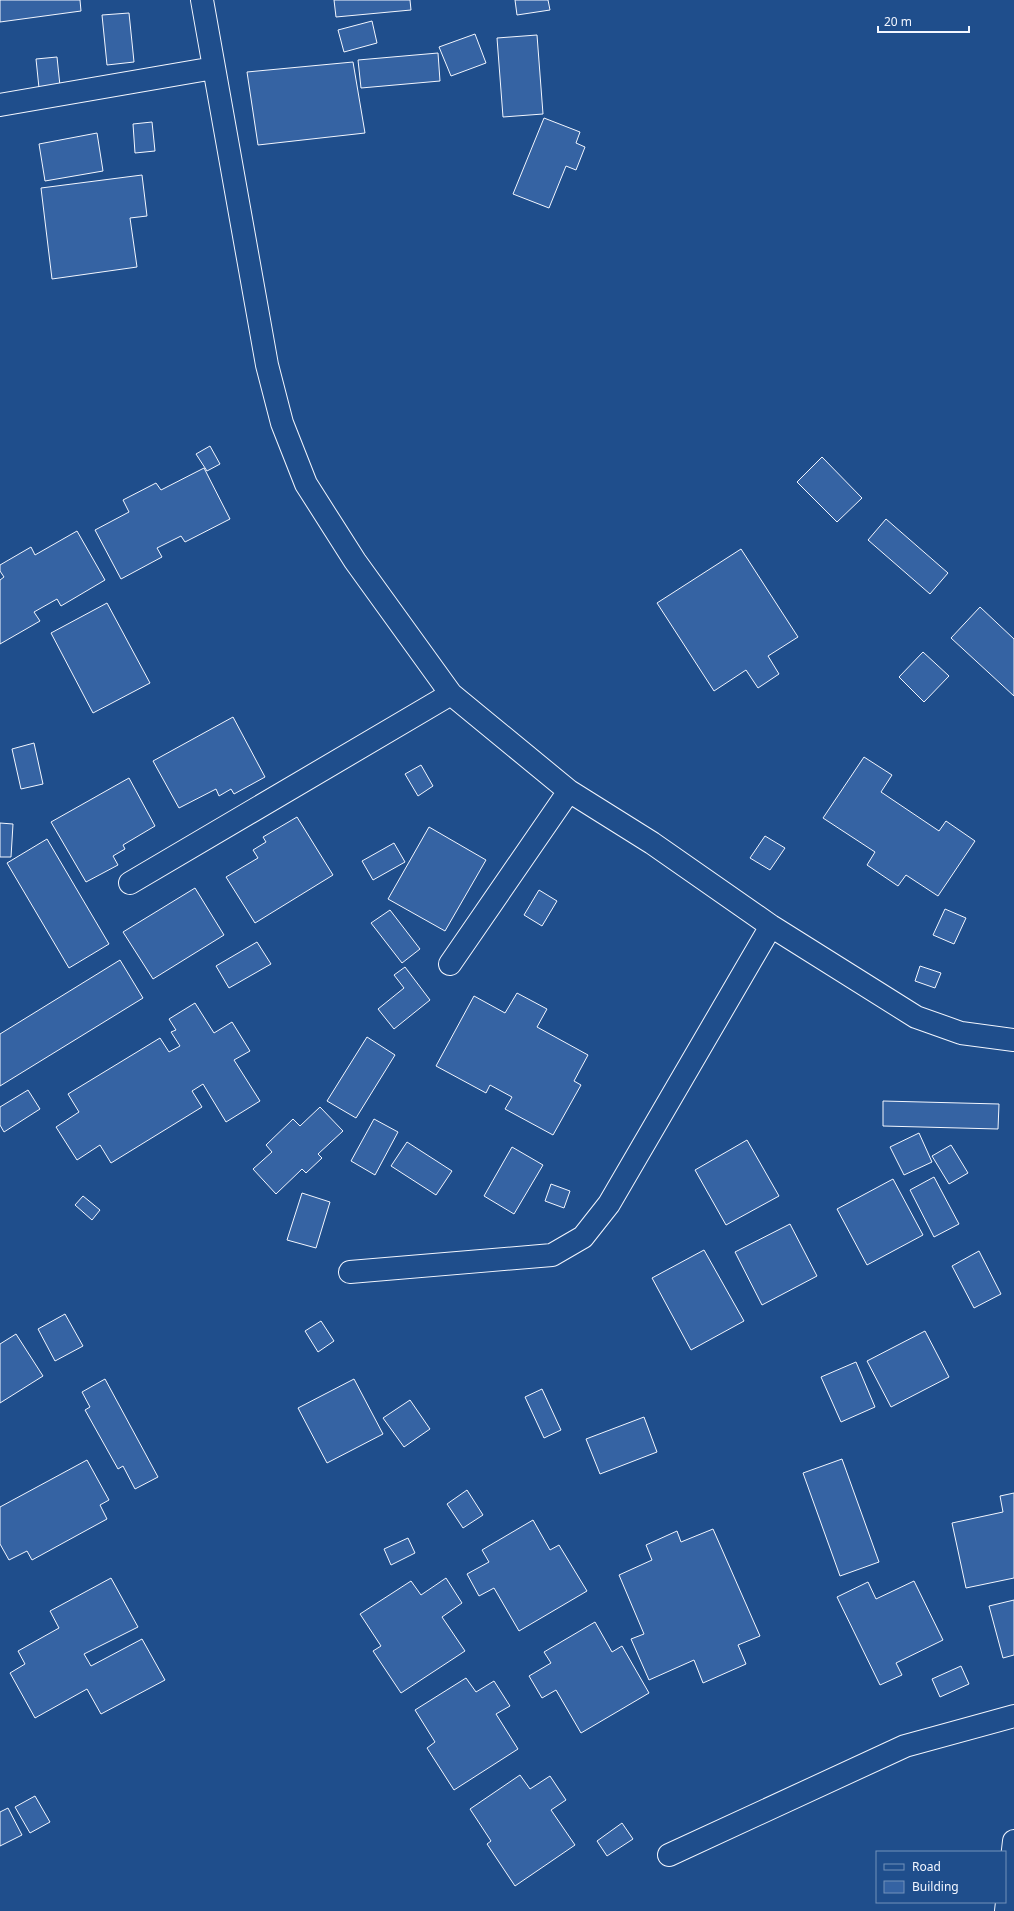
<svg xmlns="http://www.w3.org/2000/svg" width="1014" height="1911" viewBox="0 0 1014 1911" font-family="'Noto Sans',sans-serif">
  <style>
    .building { fill: #3563a3; stroke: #f2f6ff }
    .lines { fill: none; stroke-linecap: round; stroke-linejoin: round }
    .street-casing { stroke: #f2f6ff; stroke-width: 24 }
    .street { stroke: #1f4e8c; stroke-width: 22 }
  </style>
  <rect width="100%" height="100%" fill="#1f4e8c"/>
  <!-- building -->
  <path class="building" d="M0,0H80L81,11L0,22Z
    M334,0H410L411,10L336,17Z
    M515,0H548L550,10L517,15Z
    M129,13L134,62L107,65L102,15Z
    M372,21L377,43L344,52L338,30Z
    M475,34L486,63L451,76L439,47Z
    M537,35L543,114L503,117L497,38Z
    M438,53L440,81L361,88L358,60Z
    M57,57L60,86L39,88L36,59Z
    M353,62L365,133L258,145L247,72Z
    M544,118L580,132L576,143L585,147L576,170L566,166L549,208L513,194Z
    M152,122L155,151L135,153L133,124Z
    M97,133L103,171L45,181L39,144Z
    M142,175L147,216L130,218L137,267L52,279L41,188Z
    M210,446L220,464L207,471L196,454Z
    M822,457L862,498L837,522L797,482Z
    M204,468L230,519L185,542L181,536L157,548L162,557L121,579L95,530L129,512L123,500L156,483L161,490Z
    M886,519L948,573L930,594L868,540Z
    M77,531L105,580L61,606L57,599L34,612L40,621L0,644V580L4,577L0,571V565L31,547L35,555Z
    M741,549L798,637L768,656L779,674L758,688L746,670L714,691L657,603Z
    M107,603L150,683L93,713L51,633Z
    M980,607L1014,639V696L951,638Z
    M923,652L949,676L924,702L899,677Z
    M233,717L265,777L234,794L231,789L219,796L216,789L179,808L153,761Z
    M34,743L43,784L21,789L12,749Z
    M864,757L892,775L881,792L939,831L946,821L975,841L938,896L906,875L898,886L867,865L875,852L823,818Z
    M421,765L433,786L418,796L405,774Z
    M129,778L155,826L123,845L125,849L113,856L118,865L86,882L51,822Z
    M297,817L333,875L255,923L226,877L258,858L253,850L266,842L263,837Z
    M0,823L13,824L11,857H0Z
    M429,827L486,860L445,931L388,899Z
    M765,836L785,848L770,870L750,858Z
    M47,839L109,944L69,968L7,863Z
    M394,843L405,862L373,880L362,861Z
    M195,888L224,935L153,979L123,932Z
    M539,890L557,901L542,926L524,915Z
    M945,909L966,918L954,944L933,935Z
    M390,910L420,949L402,963L371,923Z
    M257,942L271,964L229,988L216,966Z
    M120,960L143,998L0,1086V1034Z
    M920,966L941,973L935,988L915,981Z
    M405,967L430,1000L394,1029L378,1009L404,988L394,975Z
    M517,993L547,1009L537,1027L588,1055L574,1081L581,1085L553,1135L505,1109L512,1097L490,1085L486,1093L436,1066L474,996L505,1013Z
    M195,1003L214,1033L232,1022L250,1051L234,1060L260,1101L226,1122L203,1084L192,1091L202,1107L111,1163L100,1145L77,1160L56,1127L79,1112L68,1094L160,1038L169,1052L180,1046L171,1032L176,1030L169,1019Z
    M367,1037L395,1055L356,1118L327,1101Z
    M28,1090L40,1109L4,1132L0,1125V1107Z
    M883,1101L999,1104L998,1129L883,1126Z
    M320,1107L343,1131L318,1154L322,1158L306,1173L302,1169L276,1194L253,1169L272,1152L266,1145L293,1119L300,1126Z
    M374,1119L398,1132L375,1175L351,1161Z
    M919,1133L932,1162L904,1175L890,1147Z
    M747,1140L779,1196L726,1225L695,1170Z
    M407,1142L452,1171L436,1195L391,1166Z
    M951,1145L968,1173L949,1184L932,1156Z
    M512,1147L543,1165L514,1214L484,1196Z
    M934,1177L959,1224L934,1237L910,1190Z
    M893,1179L923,1235L867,1265L837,1209Z
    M551,1184L570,1191L564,1208L545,1201Z
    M302,1193L330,1202L316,1248L287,1240Z
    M83,1196L100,1210L92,1220L75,1205Z
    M790,1224L817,1276L762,1305L735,1252Z
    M704,1250L744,1321L691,1350L652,1278Z
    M979,1251L1001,1294L974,1308L952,1266Z
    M65,1314L83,1346L55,1361L38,1329Z
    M321,1321L334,1341L318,1352L305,1331Z
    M925,1331L949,1377L891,1407L867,1361Z
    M16,1334L43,1376L0,1403V1344Z
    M856,1362L875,1407L841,1422L821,1377Z
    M105,1379L158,1477L135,1489L123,1466L118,1469L85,1410L90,1407L82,1392Z
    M354,1379L383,1434L327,1463L298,1408Z
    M542,1389L561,1430L544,1438L525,1397Z
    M410,1400L430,1429L404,1447L383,1418Z
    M644,1417L657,1452L600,1474L586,1439Z
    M842,1459L879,1562L840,1576L803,1473Z
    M87,1460L109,1500L100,1505L107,1519L32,1560L27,1551L9,1560L0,1544V1507Z
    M467,1490L483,1515L463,1528L447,1504Z
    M1014,1493V1578L966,1588L952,1523L1003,1512L1000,1496Z
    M533,1520L550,1550L559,1545L587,1591L519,1631L494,1588L479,1596L467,1574L489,1562L482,1550Z
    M713,1529L760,1636L738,1645L746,1664L703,1683L694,1660L649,1680L631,1639L644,1634L619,1575L652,1560L646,1545L677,1531L681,1542Z
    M408,1538L415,1553L391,1565L384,1549Z
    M111,1578L138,1627L84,1654L91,1666L142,1639L165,1680L101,1714L87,1689L35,1718L10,1673L25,1664L18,1651L59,1628L50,1611Z
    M446,1578L462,1603L442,1617L465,1651L401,1693L373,1651L381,1646L360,1614L411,1581L421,1595Z
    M914,1581L943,1640L896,1663L902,1675L880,1685L837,1597L868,1582L876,1599Z
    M1014,1600V1655L1003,1658L989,1606Z
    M595,1622L612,1652L622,1646L649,1693L581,1733L556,1690L542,1698L529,1676L551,1663L544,1652Z
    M961,1666L969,1684L940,1697L932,1679Z
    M466,1678L476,1692L494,1681L510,1706L496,1714L518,1749L454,1790L427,1748L435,1742L415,1710Z
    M520,1775L530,1789L550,1776L566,1800L551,1810L575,1845L515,1886L487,1844L491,1841L470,1809Z
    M35,1796L50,1822L30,1833L15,1807Z
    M8,1808L22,1835L0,1846V1812Z
    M622,1823L633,1839L607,1856L597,1841Z"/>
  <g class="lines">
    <!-- street casing -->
    <g class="street-casing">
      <path id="street" d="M202,0L267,365L282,423L306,484L355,561L451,694L569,791L652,843L771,926L916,1017L961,1033L1014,1040
        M0,105L214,68
        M130,883L451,694
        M450,964L569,791
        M350,1272L552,1255L583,1237L609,1204L771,926
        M669,1855L905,1746L1014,1716
        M1006,1911L1014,1841"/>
    </g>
    <!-- street -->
    <use href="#street" class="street"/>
  </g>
  <!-- legend -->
  <rect x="876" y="1851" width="130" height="52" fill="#1f4e8c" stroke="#7391ba"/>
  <rect x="884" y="1864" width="20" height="6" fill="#1f4e8c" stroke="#7391ba"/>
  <text x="912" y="1871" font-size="12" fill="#f2f6ff">Road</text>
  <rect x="884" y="1881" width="20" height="12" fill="#3563a3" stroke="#7391ba"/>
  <text x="912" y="1891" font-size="12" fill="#f2f6ff">Building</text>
  <!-- scale -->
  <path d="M878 26v6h91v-6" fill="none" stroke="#f2f6ff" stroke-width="2"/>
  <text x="884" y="26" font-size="12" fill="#f2f6ff" stroke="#1f4e8c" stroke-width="3" paint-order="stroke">20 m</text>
</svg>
